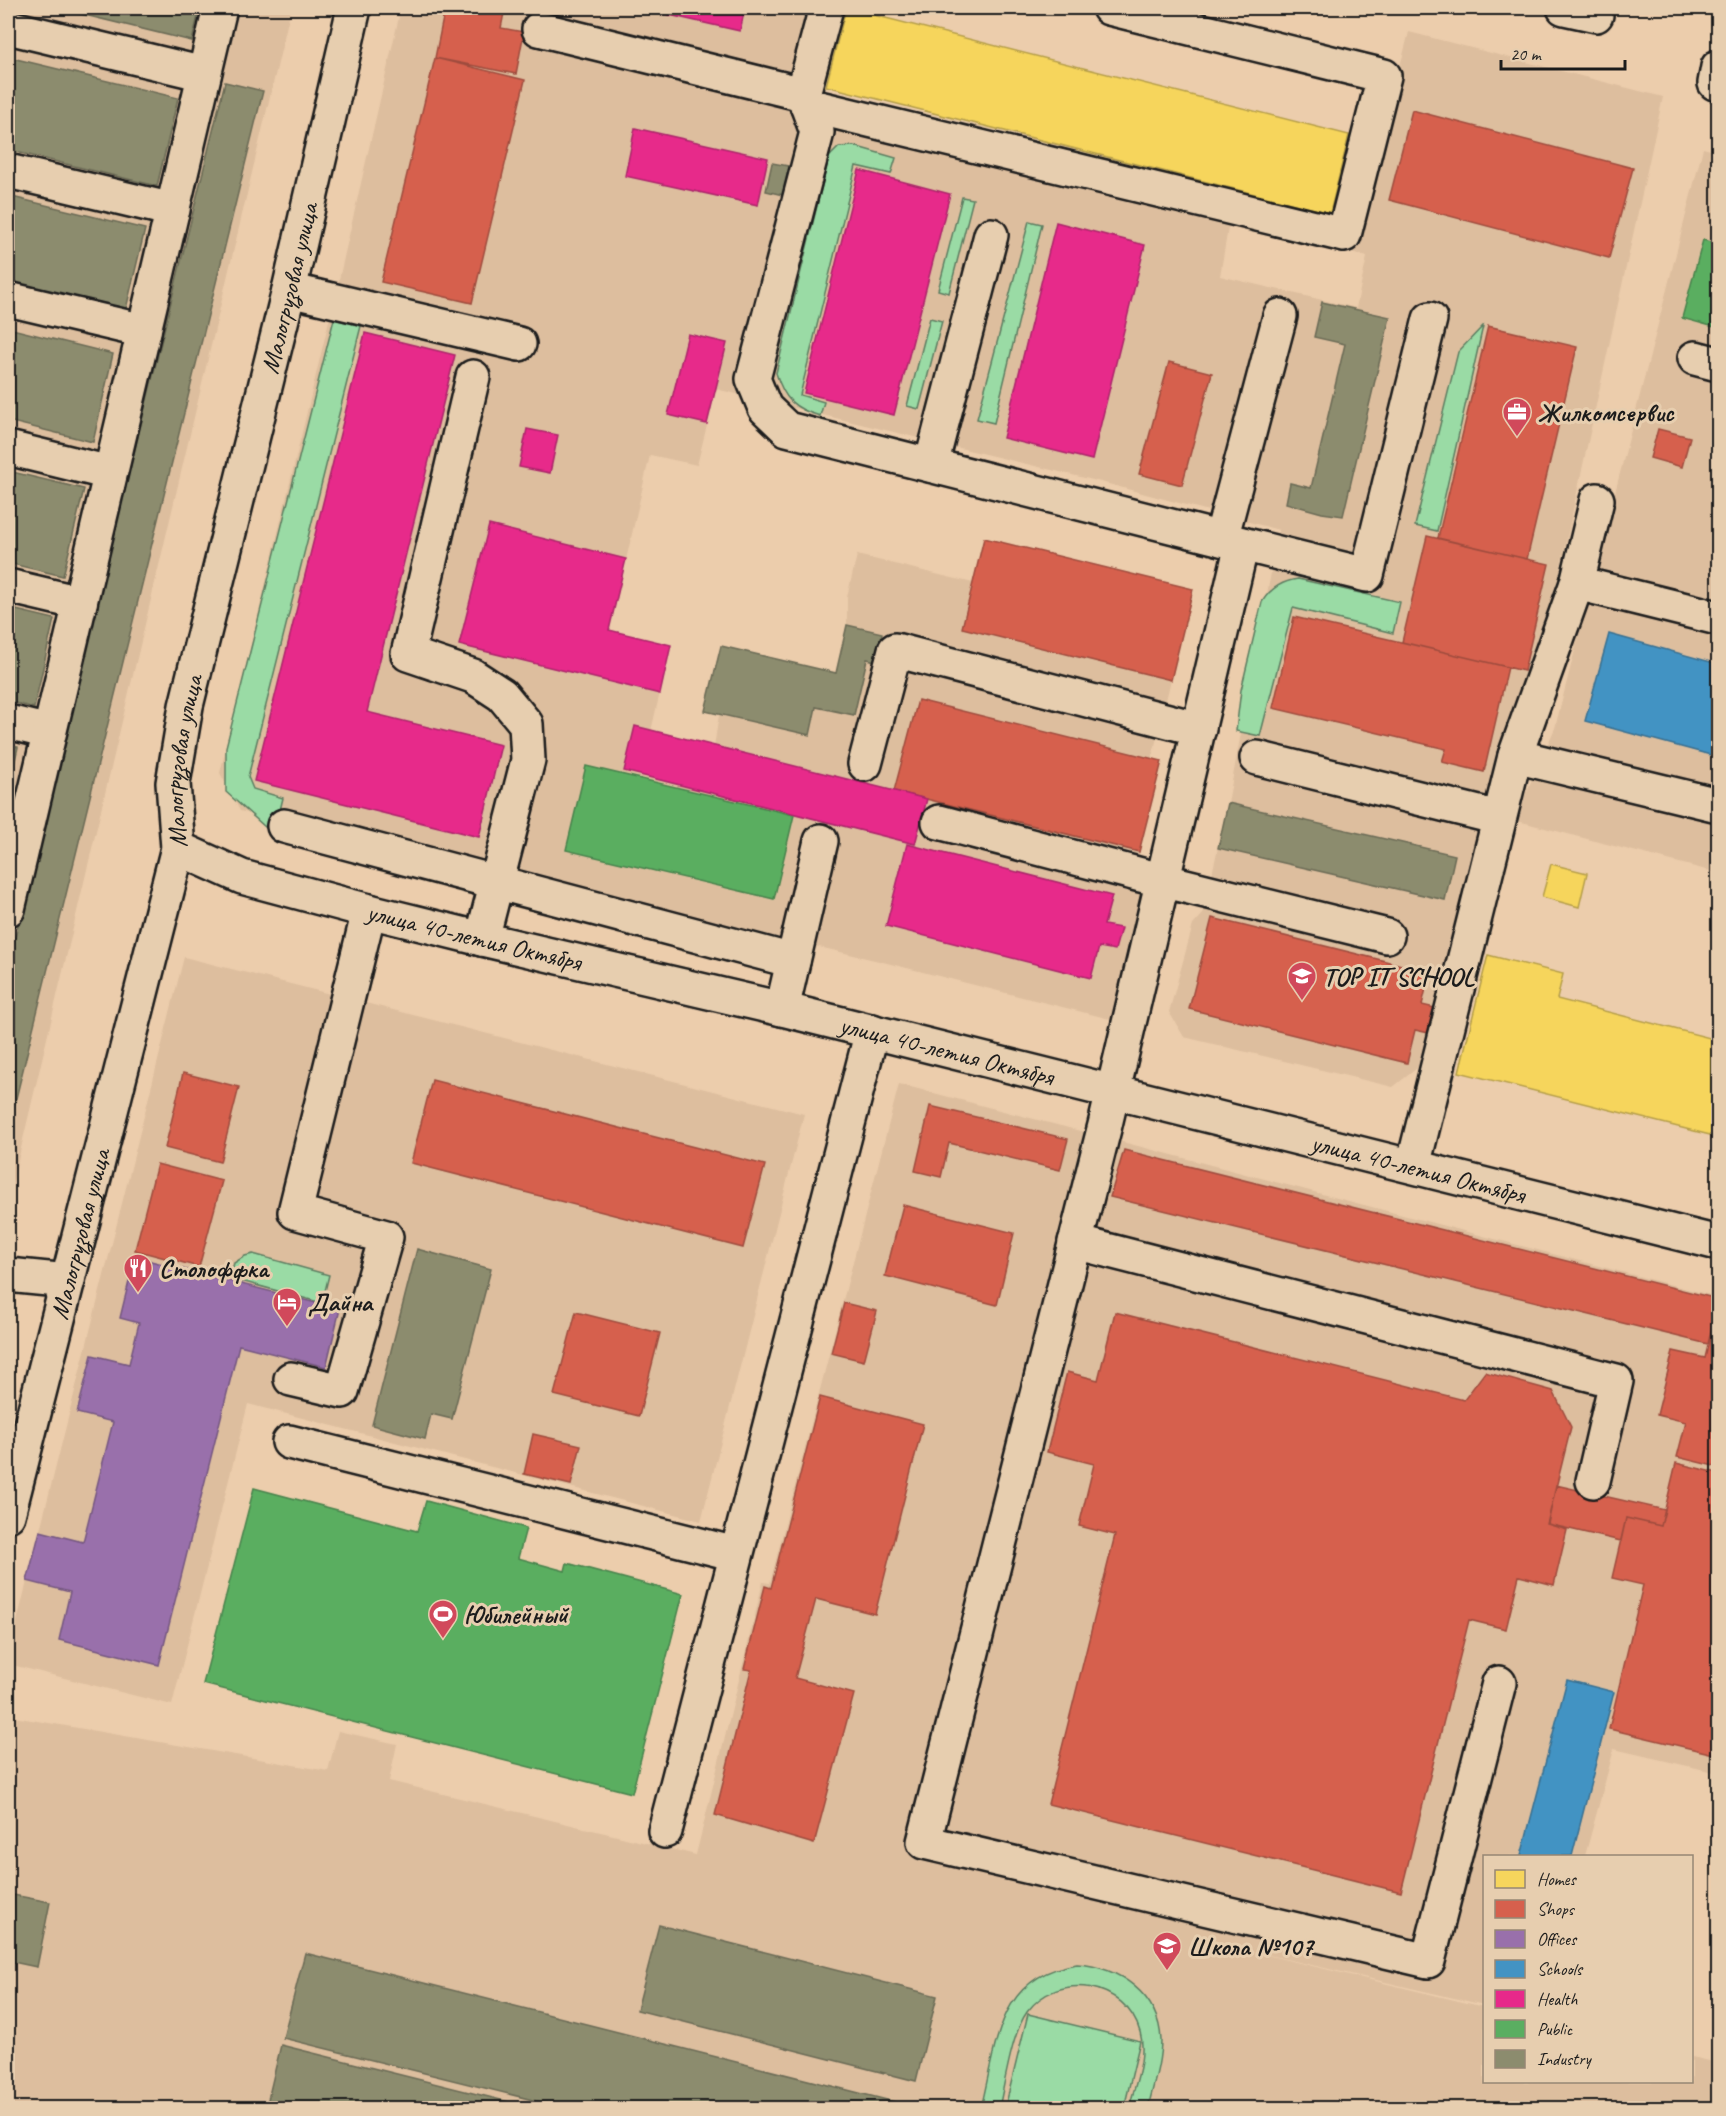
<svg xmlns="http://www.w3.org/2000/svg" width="1726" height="2116" viewBox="0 0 1726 2116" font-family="Caveat,sans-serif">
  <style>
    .built { fill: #ddbe9e }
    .green { fill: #9adba5; stroke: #5b7c60; stroke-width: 1.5 }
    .homes { fill: #f6d55c; stroke: #b59e49; stroke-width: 1.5 }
    .shops { fill: #d6604d; stroke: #9e4c3e; stroke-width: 1.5 }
    .offices { fill: #9970ab; stroke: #745780; stroke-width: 1.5 }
    .schools { fill: #4393c3; stroke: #376f91; stroke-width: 1.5 }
    .health { fill: #e7298a; stroke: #aa2569; stroke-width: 1.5 }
    .public { fill: #5aae61; stroke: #47824c; stroke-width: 1.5 }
    .industry { fill: #8c8c6e; stroke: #6a6a55; stroke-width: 1.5 }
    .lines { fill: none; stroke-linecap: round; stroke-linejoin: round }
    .minor-casing { stroke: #1c1c1c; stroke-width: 38 }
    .minor { stroke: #e7ceaf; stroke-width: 33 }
    .labels { text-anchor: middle; stroke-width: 6; stroke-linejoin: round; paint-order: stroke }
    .street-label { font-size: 26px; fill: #1c1c1c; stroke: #e7ceaf }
    .poi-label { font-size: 26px; font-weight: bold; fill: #1c1c1c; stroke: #e7ceaf; text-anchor: start }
  </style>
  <rect width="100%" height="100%" fill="#eccdac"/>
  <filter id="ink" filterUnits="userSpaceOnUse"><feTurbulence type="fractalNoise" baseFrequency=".0167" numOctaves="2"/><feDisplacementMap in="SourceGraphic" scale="12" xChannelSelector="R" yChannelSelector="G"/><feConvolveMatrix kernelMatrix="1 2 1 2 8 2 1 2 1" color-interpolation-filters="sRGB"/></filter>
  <g filter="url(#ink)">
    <!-- built -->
    <path class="built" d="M8,8H291L8,1203Z
      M401,8H815L791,112L1170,204L1230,216L1220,276L1356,308L1367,257L1352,252L1409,32L1663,97L1558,580L1488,801L1421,1065L1393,1087L1184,1037L1169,1012L1193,925L1203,914L1228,803L1279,530L1101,482L716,389L697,465L650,455L610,630L671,645L651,731L714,747L719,715L705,711L721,646L836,673L847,625V597L857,555L973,583L984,538L1193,589L1152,758L1162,761L1139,852L1144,898L1114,1020L879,961L240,811L220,773L340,275Z
      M1703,148L1718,152V873L1514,820L1555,728Z
      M184,957L804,1114L701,1521L248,1404L172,1705L8,1664V1657Z
      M899,1084L1718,1297V1773L1614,1749L1585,1856H1484V2005L1208,1941L1484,2007V2082H1692V2057L1718,2063V2108H8V1716L328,1771L338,1731L397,1744L389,1781L696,1855L763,1582L770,1583Z"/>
    <!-- green -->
    <path class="green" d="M854,146L896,158L891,174L856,166L800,395L824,402L820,416C794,409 784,399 776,373L829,157L839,147Z
      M962,197L973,199L949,293L938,290Z
      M1029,221L1042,224L994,423L977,419Z
      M930,318L942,321L919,409L907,406Z
      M334,319L361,326L248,777L253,789L283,798L274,835L226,792V747Z
      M1483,326L1437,531L1415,526L1458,352Z
      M1298,579L1400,602L1393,633L1293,608L1260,736L1236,731L1241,690L1262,602C1270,589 1283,581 1298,579Z
      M253,1254L329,1275L322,1303L230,1278L234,1263L245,1256Z
      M1077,1964C1119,1967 1159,1994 1161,2040C1161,2063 1153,2086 1148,2108H1129C1135,2084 1147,2057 1140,2032C1126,1982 1058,1970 1027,2012C1012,2033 1005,2082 999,2108H981C997,2044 997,1976 1077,1964Z
      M1028,2014L1140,2041L1124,2108H1005Z"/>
    <!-- homes -->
    <path class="homes" d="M846,8L1349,135L1330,213L826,86Z
      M1551,864L1587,873L1579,907L1542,897Z
      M1488,955L1563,974L1557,999L1718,1040V1137L1459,1072Z"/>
    <!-- shops -->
    <path class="shops" d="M445,8H505L501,28L524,32L516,74L435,58Z
      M435,58L525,80L472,303L381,282Z
      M1412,110L1633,168L1609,258L1389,200Z
      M1488,326L1577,347L1527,559L1438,538Z
      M1169,362L1212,373L1182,485L1139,474Z
      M1658,429L1690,437L1682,467L1650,458Z
      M1427,536L1549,564L1524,671L1402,642Z
      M984,538L1193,589L1171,680L962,628Z
      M1294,617L1508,667L1484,772L1442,762L1446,749L1273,708Z
      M918,700L1162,761L1139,852L894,791Z
      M1212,918L1430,972L1422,1005L1435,1008L1429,1033L1415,1030L1407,1063L1189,1009Z
      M183,1073L239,1087L220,1162L165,1148Z
      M432,1080L765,1165L743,1248L411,1163Z
      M930,1106L1068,1139L1060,1170L949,1143L941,1177L915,1171Z
      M1124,1150L1718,1299L1708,1344L1110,1197Z
      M157,1164L222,1181L199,1267L135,1250Z
      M903,1205L1014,1233L997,1305L885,1276Z
      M844,1303L877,1311L864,1361L831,1353Z
      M1718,1304V1467L1677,1457L1686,1422L1657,1415L1673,1351L1705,1358Z
      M576,1312L660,1333L639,1416L554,1395Z
      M1115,1312L1464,1400L1485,1372L1553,1391L1571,1427L1547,1524L1567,1530L1554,1585L1519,1576L1506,1629L1469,1620L1401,1892L1048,1804L1115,1535L1079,1526L1094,1464L1047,1452L1067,1372L1098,1380Z
      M820,1397L923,1424L875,1614L816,1599L795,1678L854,1694L814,1844L715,1815L751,1670L744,1669L765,1586L771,1588Z
      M533,1434L581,1445L571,1485L524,1474Z
      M1676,1463L1718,1473V1755L1609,1729L1643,1585L1612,1578L1626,1518L1661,1526Z
      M1556,1485L1665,1510L1661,1526L1626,1518L1621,1541L1548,1524Z"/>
    <!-- offices -->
    <path class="offices" d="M135,1257L340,1309L326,1367L239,1345L159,1665L59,1640L70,1592L27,1581L40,1531L83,1542L113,1422L77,1413L92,1355L129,1364L139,1323L120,1318Z"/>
    <!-- schools -->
    <path class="schools" d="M1609,634L1718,664V757L1585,721Z
      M1567,1680L1614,1692L1572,1856H1521Z"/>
    <!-- health -->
    <path class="health" d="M638,8H745L740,31Z
      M635,128L768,158L758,205L625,176Z
      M859,170L950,194L894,415L804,393Z
      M1056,222L1145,245L1092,460L1003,438Z
      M365,333L455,355L367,712L501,745L479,837L254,781Z
      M688,334L727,343L707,424L668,415Z
      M527,429L558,435L550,473L519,467Z
      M489,525L626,559L609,630L671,645L660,694L459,645Z
      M635,726L927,799L915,844L624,771Z
      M907,844L1112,896L1104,925L1121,928L1115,950L1099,947L1091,978L886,926Z"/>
    <!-- public -->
    <path class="public" d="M1703,240L1718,244V328L1682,318Z
      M586,766L794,815L774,899L566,850Z
      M254,1488L417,1531L426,1501L526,1528L518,1558L565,1571L567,1563L683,1594L632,1793L203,1684Z"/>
    <!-- industry -->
    <path class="industry" d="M56,8H200L192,41Z
      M8,57L178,98L157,186L8,150Z
      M225,82L263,91L8,1131V966Z
      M772,163L789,166L783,195L766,191Z
      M8,196L145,229L126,309L8,281Z
      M1322,302L1390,317L1343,516L1322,513L1286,503L1290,483L1311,488L1345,344L1314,337Z
      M8,328L113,354L93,442L8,421Z
      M8,471L84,489L63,576L8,563Z
      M8,608L54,619L34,708L8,701Z
      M847,625L882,633L876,661L867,659L854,715L816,707L810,735L705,711L721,646L836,673Z
      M8,745L18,747L8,792Z
      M1228,803L1455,855L1445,900L1218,848Z
      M417,1249L491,1269L452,1419L431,1414L425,1439L372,1425Z
      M8,1894L50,1902L37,1967L8,1961Z
      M659,1925L937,1996L916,2081L637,2010Z
      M305,1953L911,2106V2108H565L283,2038Z
      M281,2045L533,2108H266Z"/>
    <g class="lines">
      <!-- minor casing -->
      <g class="minor-casing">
        <g id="minor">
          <path d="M826,8L803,94L817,132L753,379L765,408L787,429L1242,544L1105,1125L924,1842L1428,1961L1499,1683"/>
          <path d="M1564,8L1596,15"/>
          <path d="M8,27L204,74"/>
          <path d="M539,29L803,94"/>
          <path d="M1715,83L1718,67"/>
          <path d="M807,105L1344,235L1384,76L1109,8"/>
          <path d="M8,171L173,210"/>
          <path d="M289,290L519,344"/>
          <path d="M8,299L144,331"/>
          <path d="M1695,358L1718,364"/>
          <path d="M473,377L408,654L473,676L502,695L526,724L528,760L482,939"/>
          <path d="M8,448L110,473"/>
          <path d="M931,465L991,235"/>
          <path d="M1221,539L1280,316"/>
          <path d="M1242,544L1367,575L1430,319"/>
          <path d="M1577,583L1597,500"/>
          <path d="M8,586L80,603"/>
          <path d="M8,722L49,732"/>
          <path d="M1515,756L1718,805"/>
          <path d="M1257,758L1499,818"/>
          <path d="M865,764L895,650L1199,729"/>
          <path d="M939,822L1141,875L1387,936"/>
          <path d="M284,826L793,961"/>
          <path id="s1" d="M178,848L242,877L369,911L482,939L782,1009L1718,1243"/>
          <path d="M8,909L220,8"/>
          <path d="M782,1009L821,841"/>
          <path d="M1413,1166L1515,756L1577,583L1718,618"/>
          <path d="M1075,1242L1616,1381L1593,1481"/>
          <path d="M8,1275L68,1281"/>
          <path d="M291,1379L342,1391L386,1237L295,1212L369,911"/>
          <path d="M289,1442L736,1554"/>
          <path id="s2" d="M8,1515L178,848L173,783L186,706L289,290L354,8"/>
          <path d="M665,1831L872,1031"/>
        </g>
      </g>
      <!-- minor -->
      <use href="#minor" class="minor"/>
    </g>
  </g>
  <!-- icons -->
  <defs>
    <g id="office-pin" transform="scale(1.5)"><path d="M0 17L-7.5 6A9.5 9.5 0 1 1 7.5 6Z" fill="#d1495b" stroke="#e7ceaf"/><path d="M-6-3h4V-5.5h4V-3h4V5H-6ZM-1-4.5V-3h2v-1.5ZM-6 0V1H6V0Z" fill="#fff"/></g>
    <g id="school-pin" transform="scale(1.5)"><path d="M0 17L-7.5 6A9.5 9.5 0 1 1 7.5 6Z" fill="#d1495b" stroke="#e7ceaf"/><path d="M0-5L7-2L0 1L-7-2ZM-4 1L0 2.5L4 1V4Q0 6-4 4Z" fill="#fff"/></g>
    <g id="restaurant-pin" transform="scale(1.5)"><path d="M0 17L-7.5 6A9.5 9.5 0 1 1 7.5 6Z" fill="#d1495b" stroke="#e7ceaf"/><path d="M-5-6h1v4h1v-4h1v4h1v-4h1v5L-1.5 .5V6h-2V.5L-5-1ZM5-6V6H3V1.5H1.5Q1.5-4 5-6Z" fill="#fff"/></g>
    <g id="hotel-pin" transform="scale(1.5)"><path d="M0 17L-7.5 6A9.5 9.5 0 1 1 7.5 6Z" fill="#d1495b" stroke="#e7ceaf"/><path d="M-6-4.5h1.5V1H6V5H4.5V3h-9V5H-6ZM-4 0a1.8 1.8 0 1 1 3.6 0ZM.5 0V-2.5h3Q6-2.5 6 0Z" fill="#fff"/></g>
    <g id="stadium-pin" transform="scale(1.5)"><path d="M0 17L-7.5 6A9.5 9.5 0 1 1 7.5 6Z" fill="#d1495b" stroke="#e7ceaf"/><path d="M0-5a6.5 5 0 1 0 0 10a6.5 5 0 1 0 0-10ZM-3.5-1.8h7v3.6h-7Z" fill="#fff"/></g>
  </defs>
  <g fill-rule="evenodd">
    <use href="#office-pin" x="1517" y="412"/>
    <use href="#school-pin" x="1302" y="976"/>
    <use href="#restaurant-pin" x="138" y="1268"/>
    <use href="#hotel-pin" x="287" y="1302"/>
    <use href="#stadium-pin" x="443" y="1614"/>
    <use href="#school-pin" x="1167" y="1946"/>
  </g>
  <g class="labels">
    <!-- street labels -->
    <g class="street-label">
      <text dy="9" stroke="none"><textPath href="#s2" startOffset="1262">Малогрузовая улица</textPath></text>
      <text dy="9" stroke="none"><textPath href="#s2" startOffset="776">Малогрузовая улица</textPath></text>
      <text dy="9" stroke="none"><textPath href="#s1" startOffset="310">улица 40-летия Октября</textPath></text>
      <text dy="9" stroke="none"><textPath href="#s1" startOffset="796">улица 40-летия Октября</textPath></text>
      <text dy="9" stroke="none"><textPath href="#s1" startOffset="1282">улица 40-летия Октября</textPath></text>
      <text dy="9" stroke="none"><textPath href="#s2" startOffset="290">Малогрузовая улица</textPath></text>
    </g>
    <!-- poi labels -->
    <g class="poi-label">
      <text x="1538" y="421">Жилкомсервис</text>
      <text x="1323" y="985">TOP IT SCHOOL</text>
      <text x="159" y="1277">Столоффка</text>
      <text x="308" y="1311">Дайна</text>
      <text x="464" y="1623">Юбилейный</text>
      <text x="1188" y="1955">Школа №107</text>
    </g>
  </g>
  <!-- margin -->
  <rect width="1726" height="2116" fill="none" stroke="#e7ceaf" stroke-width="30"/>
  <rect x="15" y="15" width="1696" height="2086" fill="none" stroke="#1c1c1c" stroke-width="2" filter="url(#ink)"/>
  <!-- legend -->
  <rect x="1483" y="1855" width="210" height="228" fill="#e7ceaf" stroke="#968774" stroke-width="1.5"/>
  <rect x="1495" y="1870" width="30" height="18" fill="#f6d55c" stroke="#968774" stroke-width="1.5"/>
  <text x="1537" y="1885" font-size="18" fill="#1c1c1c">Homes</text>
  <rect x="1495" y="1900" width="30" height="18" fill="#d6604d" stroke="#968774" stroke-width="1.5"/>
  <text x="1537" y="1915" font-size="18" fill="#1c1c1c">Shops</text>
  <rect x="1495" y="1930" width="30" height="18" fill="#9970ab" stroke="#968774" stroke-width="1.5"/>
  <text x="1537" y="1945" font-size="18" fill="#1c1c1c">Offices</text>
  <rect x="1495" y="1960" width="30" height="18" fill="#4393c3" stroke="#968774" stroke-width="1.5"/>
  <text x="1537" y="1975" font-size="18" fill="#1c1c1c">Schools</text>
  <rect x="1495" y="1990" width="30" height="18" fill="#e7298a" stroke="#968774" stroke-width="1.5"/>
  <text x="1537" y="2005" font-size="18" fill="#1c1c1c">Health</text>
  <rect x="1495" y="2020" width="30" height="18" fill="#5aae61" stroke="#968774" stroke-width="1.5"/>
  <text x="1537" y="2035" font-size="18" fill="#1c1c1c">Public</text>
  <rect x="1495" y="2050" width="30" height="18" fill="#8c8c6e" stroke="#968774" stroke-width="1.5"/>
  <text x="1537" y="2065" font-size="18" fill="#1c1c1c">Industry</text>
  <!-- scale -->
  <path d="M1501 60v9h124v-9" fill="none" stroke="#1c1c1c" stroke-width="3"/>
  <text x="1510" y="60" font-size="18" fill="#1c1c1c" stroke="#e7ceaf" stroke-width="4.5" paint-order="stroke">20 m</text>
</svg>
